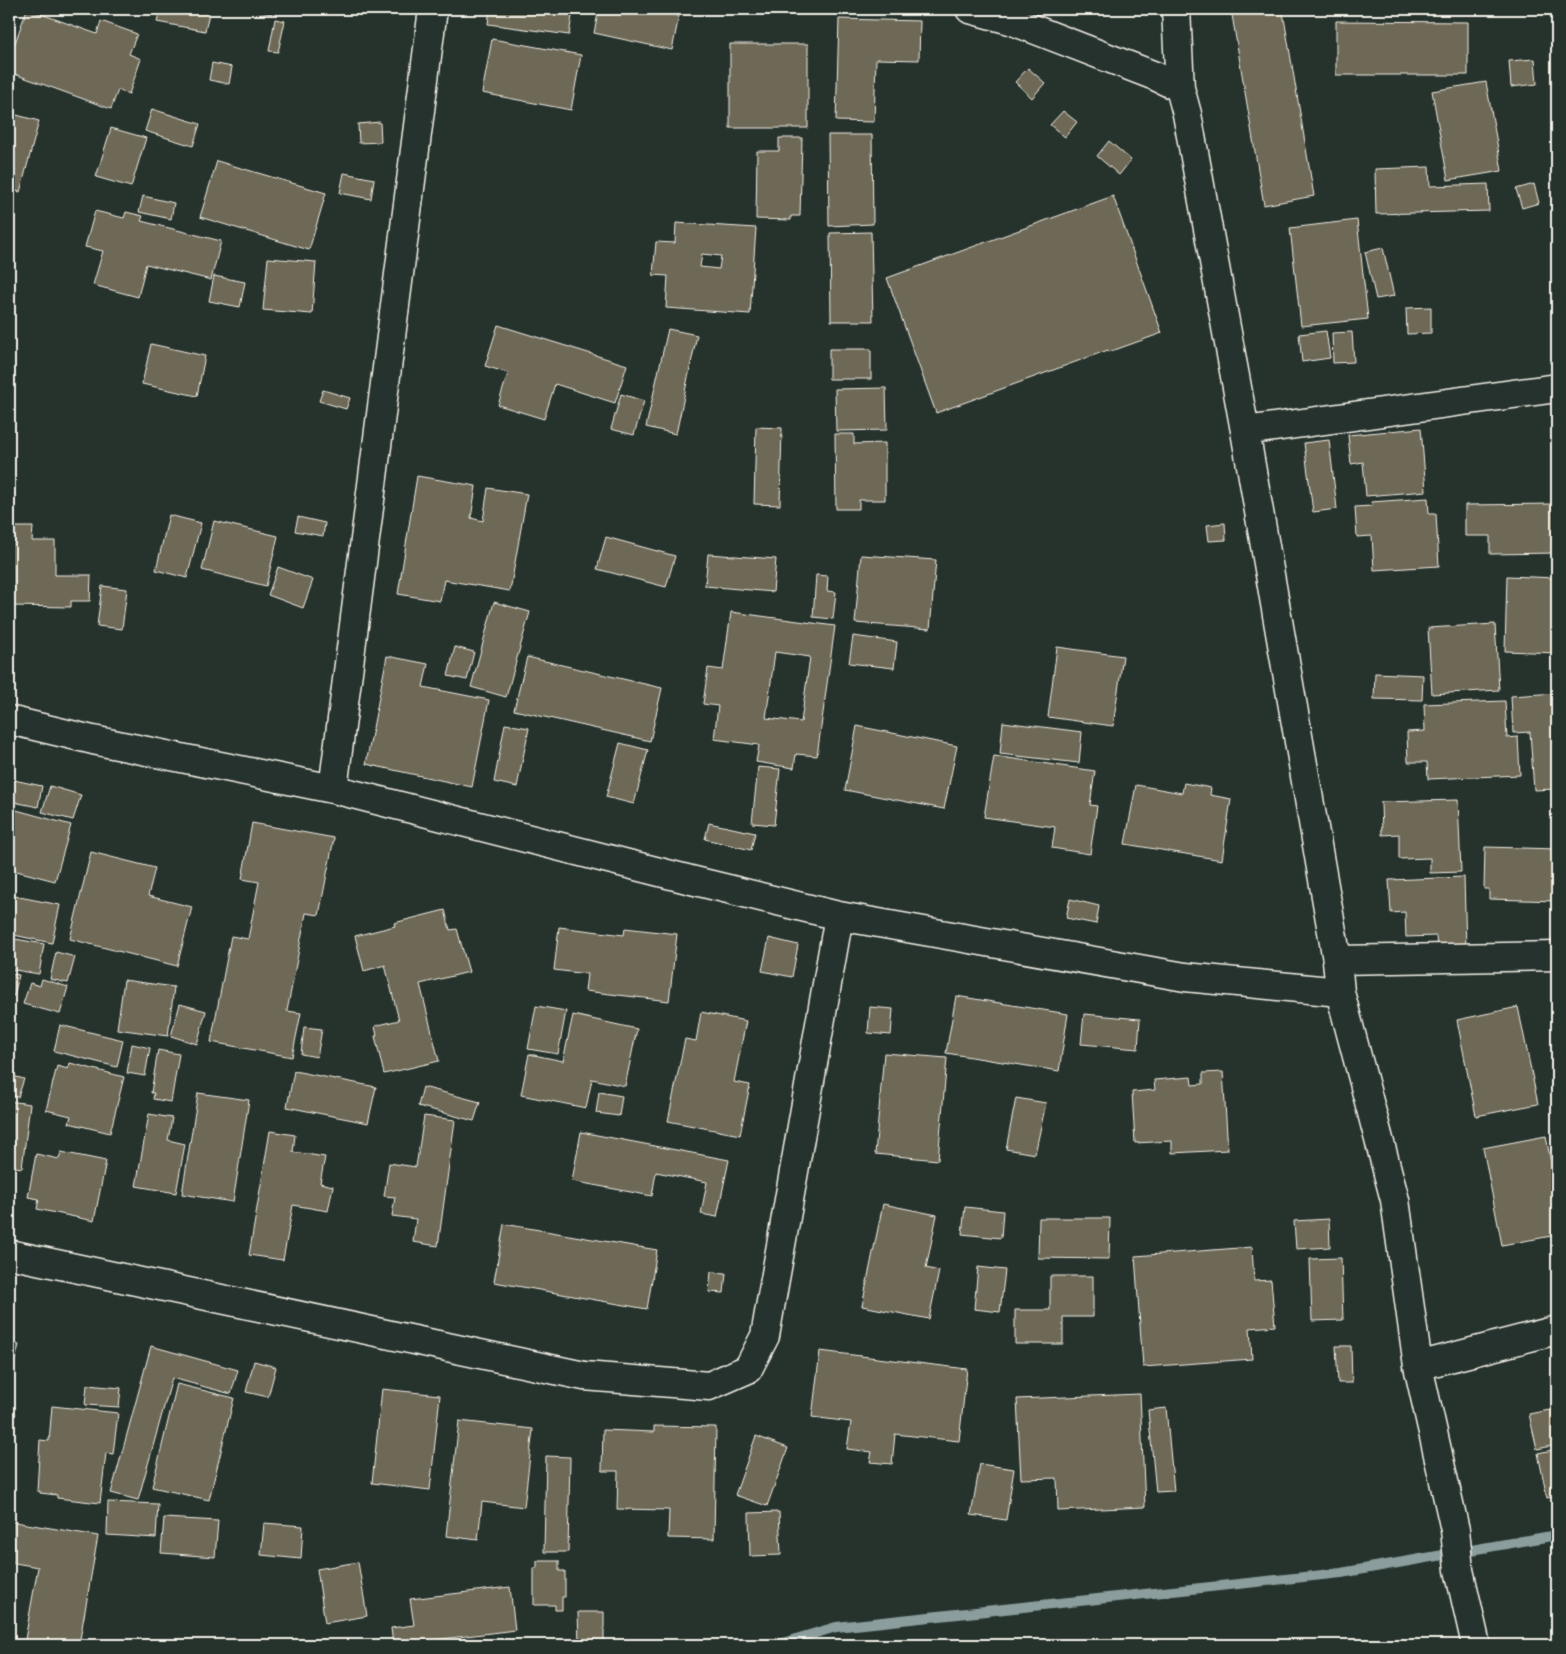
<svg xmlns="http://www.w3.org/2000/svg" width="1566" height="1654" viewBox="0 0 1566 1654" font-family="'Architects Daughter',sans-serif">
  <style>
    .lines { fill: none; stroke-linecap: round; stroke-linejoin: round }
    .stream { stroke: #8b9e9d; stroke-width: 10 }
    .building { fill: #6e6756; stroke: #f4f1e8; fill-rule: evenodd }
    .minor-casing { stroke: #f4f1e8; stroke-width: 31 }
    .minor { stroke: #26332d; stroke-width: 28 }
  </style>
  <rect width="100%" height="100%" fill="#26332d"/>
  <filter id="ink" filterUnits="userSpaceOnUse"><feTurbulence type="fractalNoise" baseFrequency=".02" numOctaves="2"/><feDisplacementMap in="SourceGraphic" scale="10" xChannelSelector="R" yChannelSelector="G"/><feConvolveMatrix kernelMatrix="1 2 1 2 8 2 1 2 1" color-interpolation-filters="sRGB"/></filter>
  <g filter="url(#ink)">
    <g class="lines">
      <!-- stream -->
      <path class="stream" d="M776,1645L836,1627L1341,1573L1557,1535"/>
    </g>
    <!-- building -->
    <path class="building" d="M27,9L97,34L101,21L137,34L129,54L141,59L129,94L118,90L111,109L9,72V60Z
      M160,9H210L205,31L157,22Z
      M241,9H273L272,14Z
      M490,9H573L569,35L488,24Z
      M599,9H662L661,12L679,16L672,50L594,33Z
      M1231,9H1299L1283,12L1314,196L1264,205Z
      M275,19L285,21L278,52L269,51Z
      M839,19L920,21L919,60L876,59L874,122L836,121Z
      M1336,21L1468,22V75H1336Z
      M492,39L581,55L571,110L482,93Z
      M730,44H808V128H730Z
      M1535,59L1537,84L1511,87L1509,61Z
      M212,63L232,67L229,84L209,80Z
      M1028,68L1045,83L1032,98L1015,82Z
      M1486,82L1502,171L1448,180L1432,91Z
      M152,109L200,124L193,146L145,131Z
      M1063,111L1077,122L1065,137L1050,125Z
      M9,113L39,121L20,192L9,189Z
      M380,122L381,142L359,143L358,124Z
      M111,128L146,138L131,187L96,177Z
      M828,135H872L873,224L829,226Z
      M779,138H802L800,216H791V220L756,219L757,151H779Z
      M1109,141L1131,160L1119,175L1097,156Z
      M217,161L326,193L309,250L200,217Z
      M1429,167L1430,186L1488,184L1489,211L1376,214L1375,169Z
      M344,173L374,179L371,199L340,193Z
      M1534,184L1539,203L1522,208L1516,189Z
      M143,196L174,203L171,219L139,212Z
      M1113,196L1162,333L1109,352L1108,350L936,413L887,278Z
      M95,211L124,218L126,212L143,216L141,221L221,241L211,280L146,264L138,297L93,285L103,251L85,247Z
      M1357,220L1368,319L1301,326L1290,228Z
      M676,223L756,228L750,314L666,308L668,276L653,275L656,242L675,243ZM702,254L721,256L719,269L700,267Z
      M871,232L873,321H831L830,233Z
      M1383,248L1394,296L1376,299L1365,252Z
      M268,258L316,262L312,314L263,310Z
      M214,276L245,282L240,307L209,301Z
      M1431,307V333L1407,334L1406,308Z
      M498,325L627,365L615,403L555,384L544,419L498,405L508,373L485,366Z
      M668,329L697,335L676,434L646,427Z
      M1326,331L1330,358L1302,362L1299,334Z
      M1352,332L1354,362L1333,363L1332,333Z
      M151,344L205,356L197,396L142,384Z
      M829,349H871V379H829Z
      M886,388L887,430L836,431L835,389Z
      M323,390L350,398L346,409L319,401Z
      M621,394L644,401L634,435L611,429Z
      M756,427L782,428L780,505L754,504Z
      M1421,428L1426,491L1366,496L1363,462L1351,464L1348,435Z
      M835,434H854V444L885,443V500H859V509H836Z
      M1329,440L1337,509L1313,512L1304,443Z
      M1557,443V501H1556L1555,495Z
      M417,476L476,486L471,518L483,521L488,488L527,494L510,591L444,580L440,601L398,594Z
      M1428,498L1429,514H1436L1439,566L1374,570L1372,536L1357,537L1355,507L1372,506L1371,502Z
      M1557,504V553L1490,554V536H1465V505Z
      M169,515L201,523L187,578L156,570Z
      M298,517L325,523L323,536L295,531Z
      M214,521L278,536L266,586L202,570Z
      M1225,523L1226,540L1209,541L1207,525Z
      M10,527H33L32,541H55V575H91L90,601H71V607L10,606Z
      M606,537L675,556L666,587L597,569Z
      M708,554L776,559L773,592L705,586Z
      M861,555L936,560L930,629L855,623Z
      M278,567L313,580L303,608L268,595Z
      M816,575L828,576L827,591L836,592L833,619L813,617Z
      M1507,576L1557,578V653L1505,651Z
      M102,586L127,589L122,629L97,626Z
      M494,602L530,612L506,697L471,687Z
      M731,612L835,626L817,756L796,754L794,768L756,762L759,745L714,739L718,706L703,704L708,668L723,670ZM775,652L810,657L801,722L766,718Z
      M1495,624L1499,690L1432,694L1428,628Z
      M853,636L897,642L894,668L849,663Z
      M455,647L474,652L467,680L448,676Z
      M1057,647L1123,656L1113,726L1048,717Z
      M387,656L428,664L423,687L489,700L472,787L366,764Z
      M527,657L662,688L650,741L514,710Z
      M1375,673L1423,675L1422,700L1374,699Z
      M1557,693V789L1534,790L1530,732L1513,733L1511,696Z
      M1505,701L1507,738L1518,737L1520,775L1428,779L1427,762H1408L1407,732L1425,731L1424,704Z
      M1003,722L1082,732L1079,763L1000,754Z
      M505,724L529,728L517,787L494,782Z
      M857,726L957,746L944,809L845,790Z
      M620,743L648,750L634,804L606,797Z
      M994,756L1095,771L1090,805L1097,806L1090,854L1052,848L1055,827L984,817Z
      M758,767L780,769L774,825L752,823Z
      M9,779L42,786L38,807L9,801Z
      M1184,783L1211,788L1210,795L1231,799L1222,860L1125,844L1136,785L1182,793Z
      M50,786L81,795L73,820L42,812Z
      M1458,800L1461,872L1430,873V858L1399,859V834L1382,835L1381,802Z
      M9,808L71,825L55,881L9,869Z
      M252,823L334,838L319,915L306,913L287,1011L301,1013L292,1057L211,1042L231,936L248,939L259,882L242,879Z
      M709,823L755,833L751,850L705,839Z
      M1485,847L1557,849V901L1489,899V889H1484Z
      M91,852L155,868L148,896L192,907L177,966L70,939Z
      M1464,877L1466,949L1437,950L1436,936L1406,937L1405,912L1391,913L1389,880Z
      M9,895L60,905L52,943L9,934Z
      M1070,899L1099,906L1096,924L1066,918Z
      M445,910L450,930L457,929L469,972L420,984L439,1061L384,1074L375,1036H377L375,1026L399,1020L385,965L364,971L355,936L395,926L394,923Z
      M559,927L624,935L625,928L677,934L669,1001L585,991L587,974L554,970Z
      M9,938L44,944L39,974L9,969Z
      M769,938L798,945L792,977L762,971Z
      M56,952L75,957L68,983L50,979Z
      M9,973L19,975L14,996L9,995Z
      M42,979L68,987L60,1014L23,1004L30,983L40,986Z
      M124,980L174,987L168,1036L117,1029Z
      M956,996L1068,1014L1059,1071L946,1053Z
      M180,1004L206,1011L197,1044L171,1036Z
      M536,1006L566,1011L558,1054L528,1049Z
      M870,1007L893,1009L891,1035L868,1033Z
      M1518,1007L1538,1104L1476,1116L1457,1020Z
      M701,1012L746,1021L734,1082L750,1085L740,1135L668,1121L685,1039L696,1041Z
      M1084,1014L1140,1019L1138,1049L1081,1044Z
      M573,1015L637,1029L625,1086L592,1079L586,1108L521,1095L529,1054L563,1061Z
      M60,1025L123,1040L117,1067L54,1051Z
      M304,1027L322,1029L317,1057L301,1054Z
      M132,1044L150,1048L145,1076L127,1073Z
      M158,1050L179,1054L171,1102L153,1099L154,1093H151Z
      M884,1053L947,1058L938,1160L875,1154Z
      M70,1063L124,1077L110,1133L69,1123L71,1116L46,1110L57,1066L68,1069Z
      M294,1071L376,1087L368,1123L287,1107Z
      M1223,1072L1228,1150L1172,1153V1141L1135,1143L1132,1092L1155,1090L1154,1080L1191,1077L1192,1085L1203,1084V1073Z
      M9,1075L24,1079L18,1097L9,1094Z
      M423,1087L480,1102L474,1121L418,1106Z
      M599,1092L622,1096L619,1116L596,1113Z
      M198,1093L249,1100L233,1202L182,1194Z
      M1016,1098L1046,1103L1035,1154L1006,1149Z
      M9,1101L30,1104L22,1168L9,1166Z
      M149,1114L172,1118L168,1140L185,1144L176,1193L136,1186Z
      M424,1116L455,1120L438,1246L413,1242L416,1219L392,1216L395,1197L384,1196L389,1163L416,1167Z
      M270,1131L295,1135L293,1152L325,1157L320,1183L333,1186L328,1211L293,1205L283,1260L249,1255Z
      M581,1132L729,1160L717,1217L701,1214L707,1182L656,1172L652,1196L572,1181Z
      M1546,1136L1557,1195V1235L1502,1245L1483,1148Z
      M61,1152L106,1161L94,1221L37,1209L39,1199L28,1197L36,1154L59,1159Z
      M9,1193L12,1194L9,1213Z
      M883,1204L937,1215L926,1268L939,1271L929,1319L862,1306Z
      M965,1207L1003,1211L1001,1238L962,1234Z
      M1039,1218H1110L1109,1259L1038,1258Z
      M1329,1219L1330,1247L1296,1249L1294,1221Z
      M504,1224L657,1250L647,1309L494,1282Z
      M1252,1247L1254,1281L1271,1280L1275,1326L1250,1328L1252,1359L1143,1367L1135,1256Z
      M1341,1258L1343,1320L1312,1321L1310,1259Z
      M978,1267L1005,1270L1000,1312L974,1309Z
      M711,1272L726,1273L724,1293L709,1292Z
      M1050,1276H1093V1317H1063V1344H1015V1310H1050Z
      M9,1342L19,1345L9,1382Z
      M151,1346L238,1370L231,1394L172,1378L138,1500L111,1493Z
      M1336,1346H1351L1352,1383H1338Z
      M820,1351L967,1369L959,1441L895,1434L892,1464L870,1462L872,1452L847,1449L851,1422L812,1417Z
      M254,1361L276,1367L268,1397L246,1392Z
      M177,1384L234,1398L209,1500L152,1487Z
      M87,1385L121,1388L119,1407L85,1405Z
      M382,1389L440,1395L430,1490L372,1483Z
      M1140,1394L1145,1507L1058,1511L1057,1478L1021,1479L1017,1399Z
      M1557,1398V1445L1537,1449L1529,1414L1555,1409L1553,1399Z
      M52,1406L118,1413L113,1454L106,1453L100,1503L57,1498V1495L40,1493V1491H37L40,1440L49,1441Z
      M1166,1408L1174,1491L1156,1492L1148,1410Z
      M459,1421L533,1429L524,1507L482,1502L478,1540L446,1536Z
      M654,1426L716,1427L714,1539L668,1538L669,1510L617,1509L618,1471H602L603,1430L654,1432Z
      M756,1436L788,1448L767,1506L735,1495Z
      M1557,1449V1496L1547,1498L1538,1453Z
      M546,1456L570,1457L568,1552H544Z
      M980,1464L1014,1469L1006,1520L971,1515Z
      M108,1502L158,1504L156,1538L107,1535Z
      M779,1512L781,1555L750,1556L749,1513Z
      M164,1518L218,1521L215,1557L161,1553Z
      M9,1521L98,1536L79,1645H24L38,1567L9,1562Z
      M264,1523L303,1526L301,1559L261,1555Z
      M537,1561H559V1571H565V1597H562V1610H555V1605H534V1568H537Z
      M358,1562L367,1616L325,1623L317,1569Z
      M510,1587L515,1630L393,1645L391,1628L414,1625L410,1599Z
      M578,1612H604V1644H579Z"/>
    <g class="lines">
      <!-- minor casing -->
      <g class="minor-casing">
        <path id="minor" d="M970,9L1010,20L1155,76L1180,88L1187,114L1245,431L1337,960L1340,992L1395,1200L1418,1366L1455,1530L1459,1570L1476,1645
          M1176,9L1180,88
          M1245,431L1557,388
          M9,720L93,740L333,789L695,881L839,916L1185,977L1340,992
          M333,789L433,9
          M1337,960L1557,956
          M9,1254L584,1376L709,1386L748,1369L765,1336L839,916
          M1418,1366L1557,1330"/>
      </g>
      <!-- minor -->
      <use href="#minor" class="minor"/>
    </g>
  </g>
  <!-- margin -->
  <rect width="1566" height="1654" fill="none" stroke="#26332d" stroke-width="30"/>
  <rect x="15" y="15" width="1536" height="1624" fill="none" stroke="#f4f1e8" stroke-width="2" filter="url(#ink)"/>
</svg>
